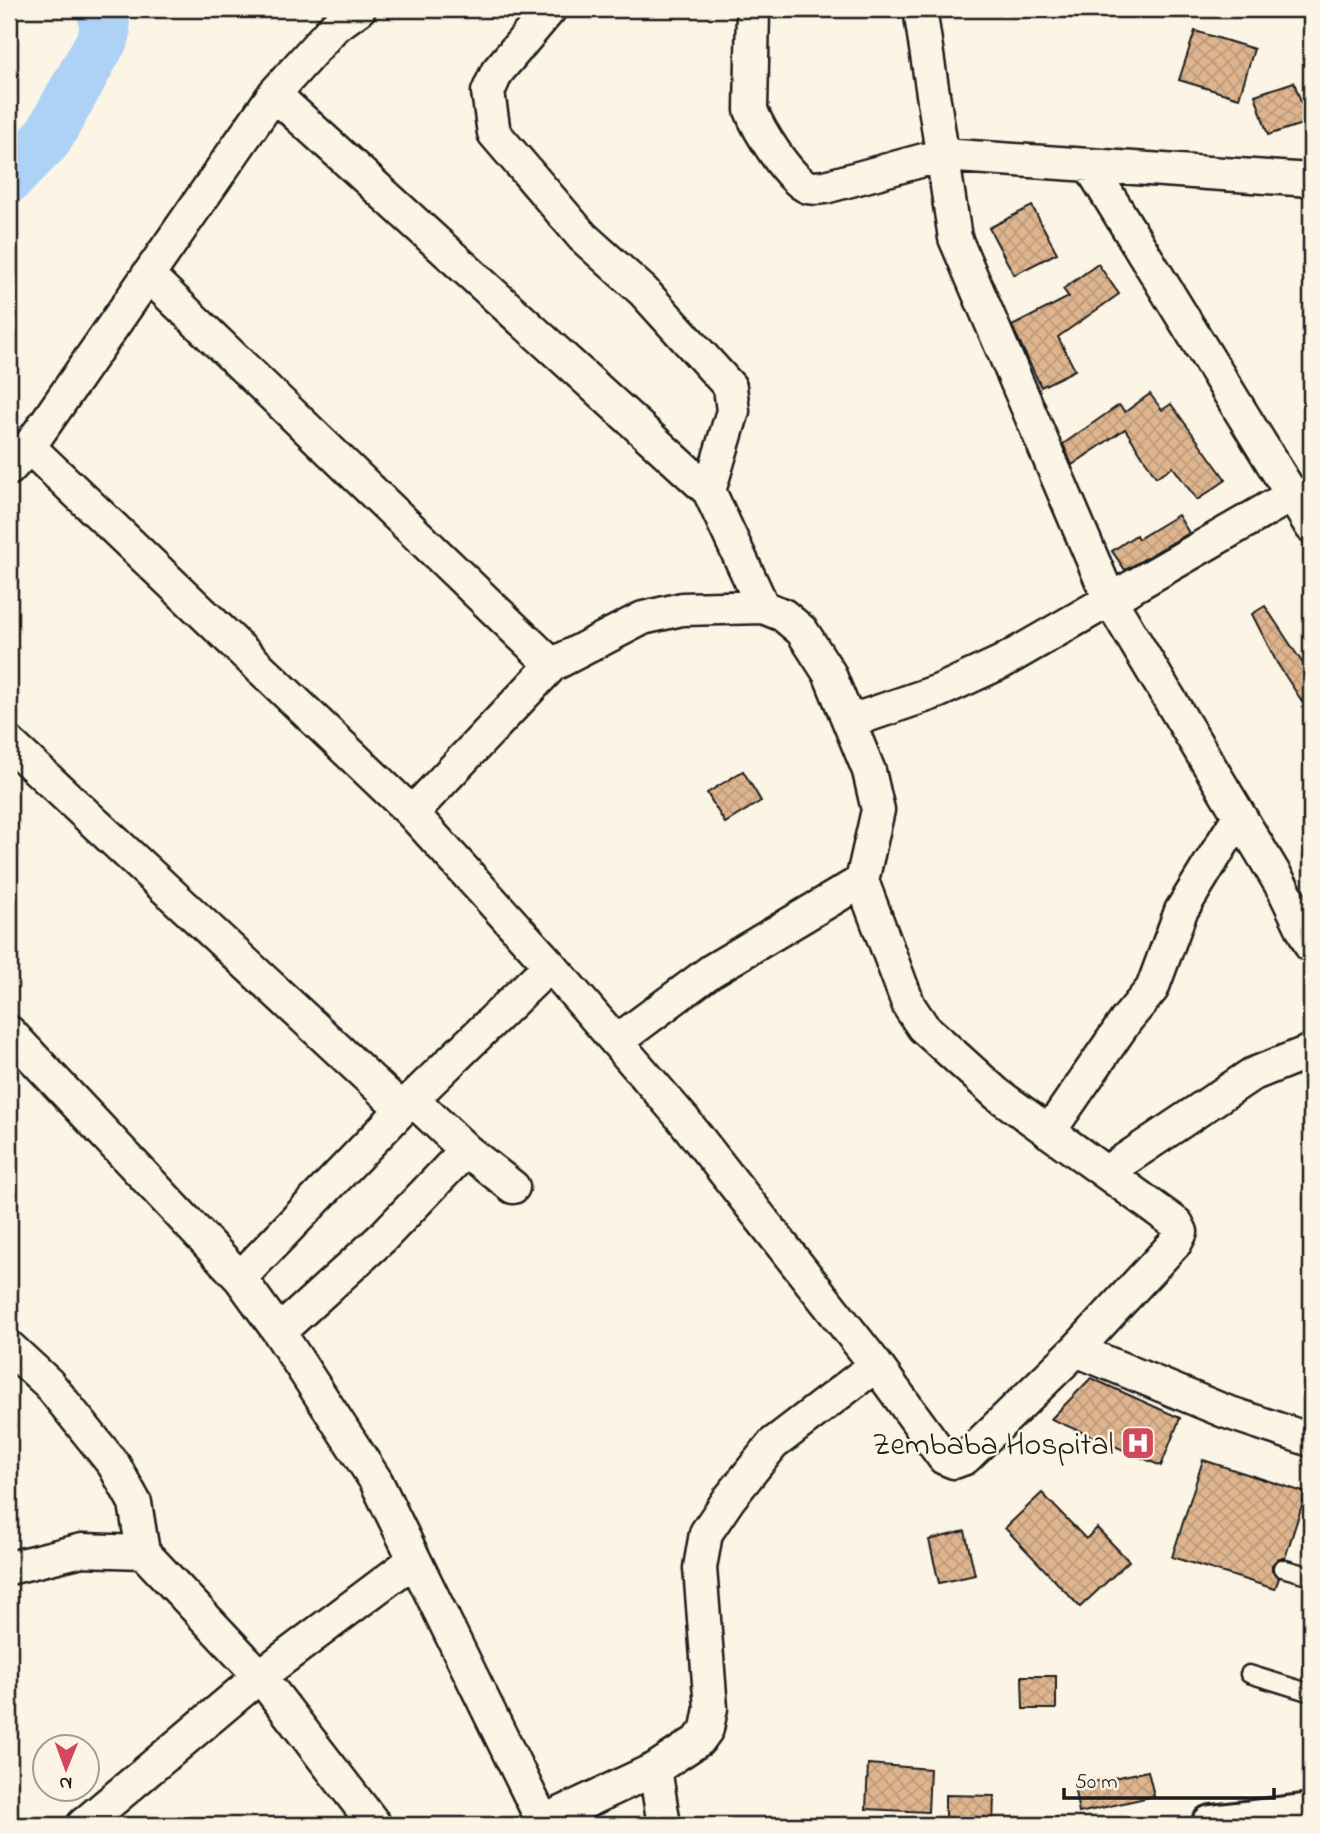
<svg xmlns="http://www.w3.org/2000/svg" width="1320" height="1834" viewBox="0 0 1320 1834" font-family="'Indie Flower',sans-serif">
  <style>
    .lines { fill: none; stroke-linecap: round; stroke-linejoin: round }
    .river { stroke: #add2f6; stroke-width: 51 }
    .building { fill: url(#building-cross-hatch); stroke: #1c1c1c; stroke-width: 2 }
    .service-casing { stroke: #1c1c1c; stroke-width: 21 }
    .minor-casing { stroke: #1c1c1c; stroke-width: 37 }
    .secondary-casing { stroke: #1c1c1c; stroke-width: 44 }
    .service { stroke: #fcf5e5; stroke-width: 16 }
    .minor { stroke: #fcf5e5; stroke-width: 32 }
    .secondary { stroke: #fcf5e5; stroke-width: 38 }
    .labels { text-anchor: middle; stroke-width: 5; stroke-linejoin: round; paint-order: stroke }
    .poi-label { font-size: 32px; fill: #1c1c1c; stroke: #fcf5e5; text-anchor: end }
  </style>
  <defs>
    <pattern id="building-cross-hatch" width="8" height="8" patternUnits="userSpaceOnUse" patternTransform="scale(1.75)"><rect width="8" height="8" fill="#deb58e"/><path d="M0 0l8 8M0 8l8-8" fill="none" stroke="#be9b7a"/></pattern>
  </defs>
  <rect width="100%" height="100%" fill="#fcf5e5"/>
  <filter id="ink" filterUnits="userSpaceOnUse"><feTurbulence type="fractalNoise" baseFrequency=".0143" numOctaves="2"/><feDisplacementMap in="SourceGraphic" scale="14" xChannelSelector="R" yChannelSelector="G"/><feConvolveMatrix kernelMatrix="1 2 1 2 8 2 1 2 1" color-interpolation-filters="sRGB"/></filter>
  <g filter="url(#ink)">
    <g class="lines">
      <!-- river -->
      <path class="river" d="M9,178L47,139L105,35L103,9"/>
    </g>
    <!-- building -->
    <path class="building" d="M1195,31L1254,49L1239,98L1179,80Z
      M1294,82L1308,122L1268,135L1255,95Z
      M1032,206L1057,253L1014,275L989,228Z
      M1098,264L1119,294L1058,337L1075,370L1041,387L1012,326L1069,297L1063,289Z
      M1150,394L1162,410L1171,404L1226,480L1197,500L1173,467L1156,477L1125,429L1072,465L1063,444L1119,405L1125,412Z
      M1178,515L1189,533L1125,570L1112,551L1136,535L1138,539Z
      M1265,606L1311,676V715L1277,663L1252,614Z
      M743,771L761,801L725,823L707,793Z
      M1091,1378L1180,1418L1161,1466L1051,1419Z
      M1203,1460L1306,1493L1285,1558H1279L1272,1565V1571L1279,1578L1275,1589L1172,1557Z
      M1042,1493L1086,1539L1097,1528L1129,1561L1080,1607L1005,1528Z
      M965,1531L975,1575L939,1583L929,1540Z
      M1022,1676H1056V1709H1023Z
      M868,1764L930,1769L928,1812L866,1809Z
      M1148,1771L1154,1796L1079,1813L1074,1786Z
      M945,1795L994,1796L993,1825H945Z"/>
    <g class="lines">
      <!-- service casing -->
      <g class="service-casing">
        <path id="service" d="M1282,1568L1311,1576
          M1249,1674L1311,1693"/>
      </g>
      <!-- minor casing -->
      <g class="minor-casing">
        <path id="minor" d="M550,9L497,72L488,92L494,133L583,237L643,291L730,387L733,411L709,491
          M753,9L751,110C758,129 789,180 808,187C813,189 821,187 825,187L942,155L1311,180
          M920,9L955,238L1109,598L1284,890L1311,946
          M274,94L709,491L763,607
          M1090,166L1311,526
          M148,275L552,665
          M29,447L412,813L550,965L683,1119L876,1365L944,1458L954,1462L965,1458L1076,1350L1176,1242L1181,1232L1177,1224L997,1094L923,1027L909,1006L862,881L878,810L869,771L829,673L802,631L783,615L763,607L682,609L643,618L552,665L412,813
          M9,469L29,447L274,94L334,27L359,9
          M851,721L939,691L1002,662L1292,495L1311,493
          M9,743L402,1109
          M9,1032L240,1278L279,1332L376,1481L542,1820
          M617,1041L711,971L862,881
          M1049,1132L1127,1019L1152,989L1181,911L1238,818
          M466,1150L513,1187
          M1108,1171L1251,1075L1311,1051
          M240,1278L412,1099L550,965
          M279,1332L382,1238L466,1150L412,1099
          M9,1347L48,1383L114,1465L135,1503L143,1552L260,1676L375,1825
          M1076,1350L1224,1411L1311,1440
          M9,1568L82,1550L143,1552
          M655,1769L664,1825
          M83,1825L260,1676L414,1560
          M536,1825L655,1769L699,1740L707,1729L711,1708L700,1568L706,1533L729,1499L773,1444L876,1365"/>
      </g>
      <!-- secondary casing -->
      <g class="secondary-casing">
        <path id="secondary" d="M1211,1825L1311,1813"/>
      </g>
      <!-- service -->
      <use href="#service" class="service"/>
      <!-- minor -->
      <use href="#minor" class="minor"/>
      <!-- secondary -->
      <use href="#secondary" class="secondary"/>
    </g>
  </g>
  <!-- icons -->
  <defs>
    <g id="hospital-square" transform="scale(1.75)"><rect x="-9" y="-9" width="18" height="18" rx="4" fill="#d1495b" stroke="#fcf5e5"/><path d="M-5-5h3v3.5h4V-5h3V5h-3V1.5h-4V5h-3Z" fill="#fff"/></g>
  </defs>
  <g fill-rule="evenodd">
    <use href="#hospital-square" x="1138" y="1443"/>
  </g>
  <g class="labels">
    <!-- poi labels -->
    <g class="poi-label">
      <text x="1114" y="1454">Zembaba Hospital</text>
    </g>
  </g>
  <!-- margin -->
  <rect width="1320" height="1834" fill="none" stroke="#fcf5e5" stroke-width="35"/>
  <rect x="18" y="18" width="1285" height="1799" fill="none" stroke="#1c1c1c" stroke-width="2.5" filter="url(#ink)"/>
  <!-- north arrow -->
  <g transform="translate(66 1768) rotate(181)"><circle r="33" fill="#fcf5e5" stroke="#a29e95" stroke-width="2"/>
  <path d="M0-5L12 26L0 18L-12 26Z" fill="#d1495b"/>
  <text y="-10" font-size="19" font-weight="bold" text-anchor="middle" fill="#1c1c1c">N</text>
  </g>
  <!-- scale -->
  <path d="M1064 1788v10h210v-10" fill="none" stroke="#1c1c1c" stroke-width="3.5"/>
  <text x="1075" y="1788" font-size="21" fill="#1c1c1c" stroke="#fcf5e5" stroke-width="5" paint-order="stroke">50 m</text>
</svg>
